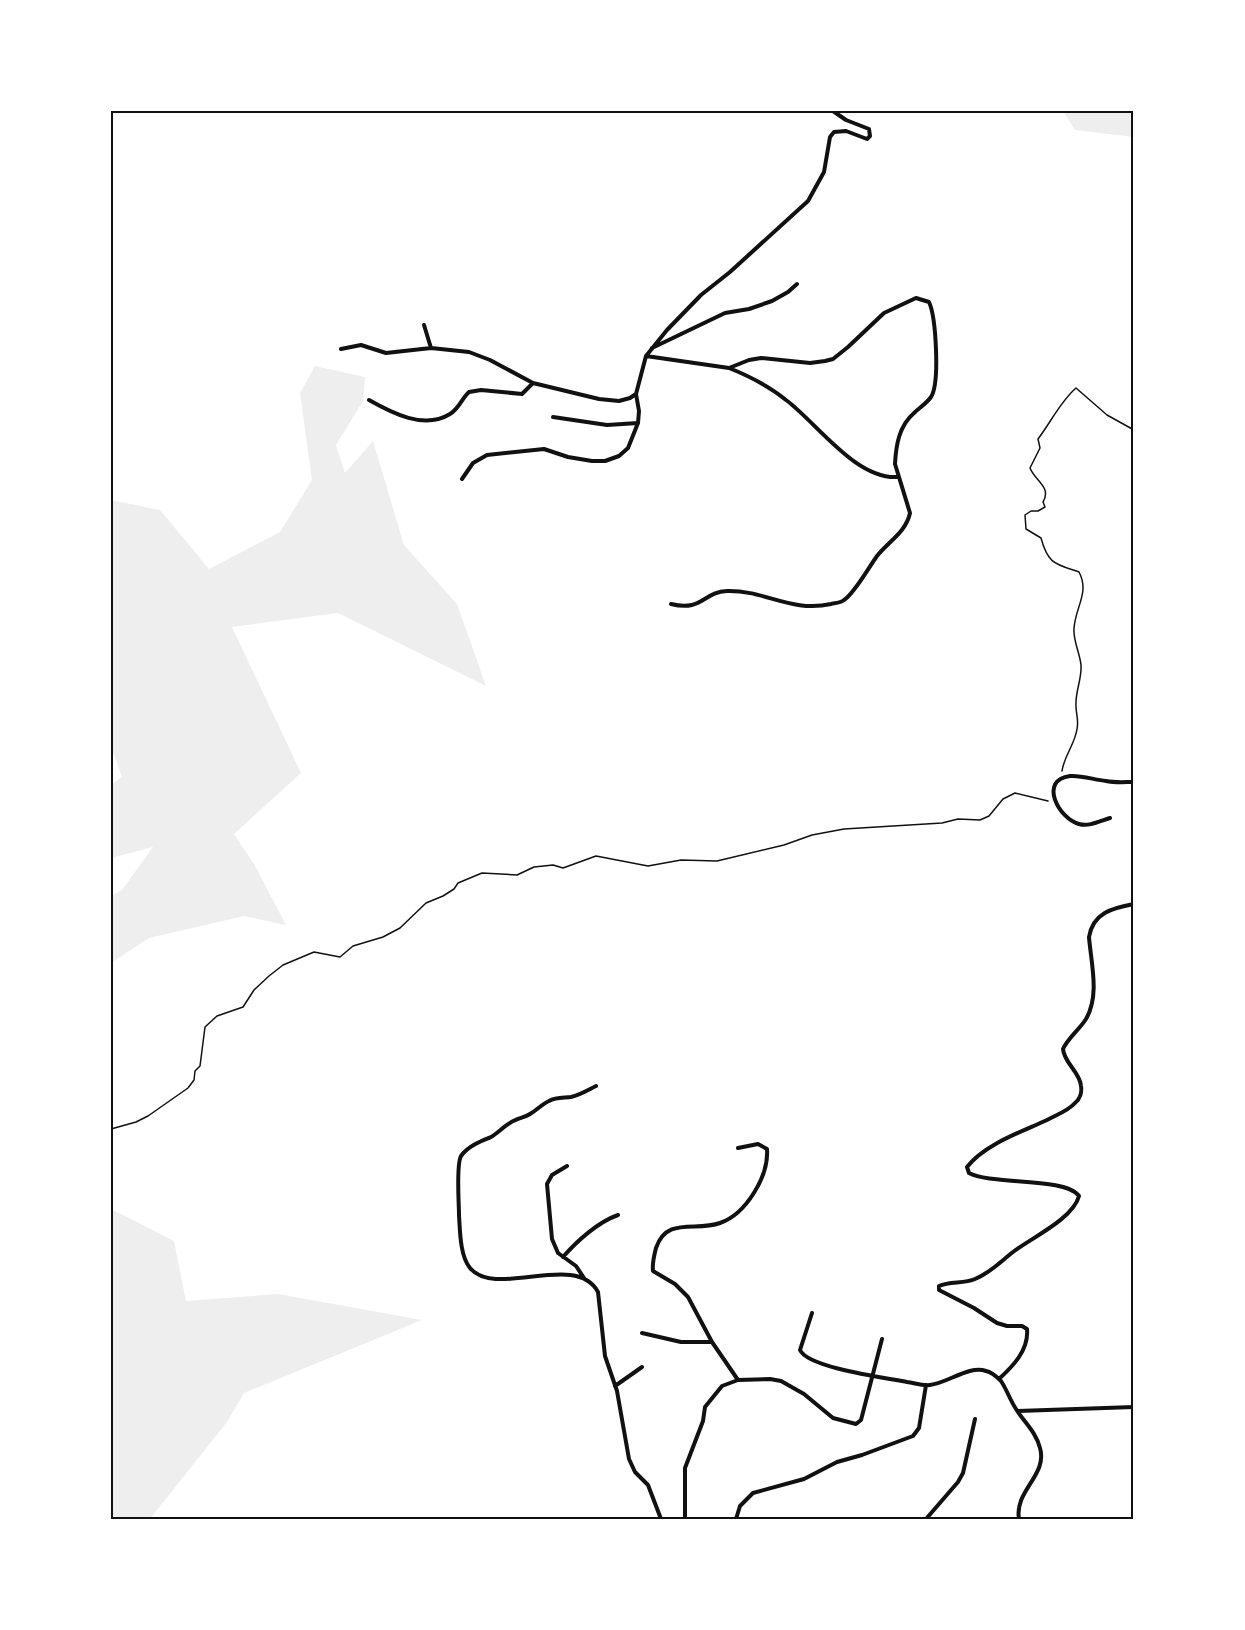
<svg xmlns="http://www.w3.org/2000/svg" width="1245" height="1630" viewBox="0 0 1245 1630" font-family="'Zilla Slab',serif">
  <style>
    .green { fill: #eee }
    .lines { fill: none; stroke-linecap: round; stroke-linejoin: round }
    .path { stroke: #111; stroke-width: 1.5 }
    .minor { stroke: #111; stroke-width: 4 }
    .neatline { fill: none; stroke: #111; stroke-width: 2 }
  </style>
  <rect width="100%" height="100%" fill="#fff"/>
  <!-- green -->
  <path class="green" d="M1063,111H1134V137L1075,130Z
    M315,366L365,377L363,401L336,445L345,473L373,441L404,545L457,604L486,686L338,613L232,627L301,773L234,834L254,864L286,925L244,916L149,938L111,963V896L122,890L153,847L111,858V785L122,777L111,746V500L160,510L209,569L280,532L312,480L300,393Z
    M111,1209L174,1241L186,1301L278,1294L422,1320L244,1393L227,1422L150,1519H111Z"/>
  <g class="lines">
    <!-- path -->
    <path class="path" d="M1062,771C1064,756 1075,744 1077,729C1079,720 1076,715 1076,706C1075,692 1082,679 1081,665C1080,654 1073,640 1074,629C1075,607 1090,593 1079,572C1055,564 1048,564 1041,538L1026,529L1025,515L1031,511H1038L1045,507L1043,502C1052,487 1035,481 1030,468L1040,448L1038,439C1051,422 1060,402 1076,388L1107,415L1134,430
      M111,1129L136,1122L148,1116L188,1088L194,1080L195,1071L200,1066L205,1027L217,1016L243,1007L254,990L269,976L283,965L314,952L340,957L353,946L383,937L400,928L426,903L443,896L454,889L458,883L482,873L517,875L534,867L553,865L563,868L596,856L648,866L681,860L717,861L784,845L812,835L844,829L942,823L958,819L980,820L989,816L1003,799L1015,793L1048,801"/>
    <!-- minor -->
    <path class="minor" d="M424,325L431,348
      M652,348L725,313L749,309L772,301L788,292L797,284
      M341,349L361,345L386,353L431,348L469,352L490,360L533,383L599,399L619,401L630,398L636,394L646,356L667,330L701,295L730,272L808,201L824,172L830,137L834,132L846,131L867,139L870,136L869,129L846,120L833,111
      M646,356L729,368L749,360L761,358L810,363L825,361L833,359L848,347L884,313L916,298L929,302C936,317 940,383 931,397C926,404 919,408 914,413C899,426 896,445 895,464L910,513C906,532 889,541 877,556C869,567 854,594 844,600C840,603 835,603 831,604C791,613 765,590 727,591C703,592 702,612 671,604
      M729,368C749,376 769,386 786,400C817,423 856,480 898,477
      M369,400C392,413 424,430 450,414C459,409 462,398 469,392L481,390L522,394L533,383
      M553,417L607,425L638,423L639,411L636,394
      M462,479L473,463L487,455L544,449L568,457L592,461H605L619,456L628,448L638,423
      M1110,818C1100,821 1089,827 1079,824C1059,819 1038,780 1070,776C1081,775 1095,780 1106,781C1115,783 1125,782 1134,782
      M596,1086C588,1090 580,1095 571,1097C564,1098 556,1097 549,1101C542,1104 537,1110 530,1114C524,1118 516,1118 510,1123C503,1127 498,1133 491,1137C481,1141 468,1146 461,1156C456,1165 459,1203 459,1215C460,1231 460,1256 470,1268C496,1299 576,1251 598,1292L605,1356L617,1391L629,1459L635,1472L648,1485L661,1519
      M738,1148L758,1144L767,1149C769,1176 746,1214 720,1223C695,1232 667,1216 656,1248C654,1256 652,1263 653,1271L675,1284L688,1297L712,1342L738,1380L770,1379L781,1381L804,1394L833,1418L856,1424L861,1420L882,1339
      M567,1166L552,1175L547,1184L552,1239L558,1253L576,1266L584,1278
      M563,1257C577,1241 598,1222 618,1215
      M812,1313L800,1350C808,1368 887,1378 907,1382C915,1383 922,1386 930,1385C948,1383 969,1365 986,1371C992,1372 997,1377 1001,1381C1007,1390 1010,1400 1016,1409C1024,1422 1036,1432 1040,1448C1048,1475 1014,1491 1019,1519
      M642,1333L681,1342H712
      M999,1379C1013,1366 1029,1350 1027,1329L1022,1326H1007L997,1323L974,1308L939,1290V1286C950,1281 964,1284 975,1279C990,1273 1000,1262 1013,1252C1031,1238 1073,1219 1079,1196C1066,1177 991,1185 969,1173L967,1167C985,1144 1021,1132 1047,1120C1056,1115 1068,1111 1075,1103C1080,1099 1082,1092 1081,1086C1080,1072 1064,1063 1063,1049C1068,1038 1079,1030 1086,1019C1100,995 1091,963 1089,937C1093,913 1112,908 1134,904
      M615,1386L642,1367
      M1018,1411L1134,1407
      M685,1519V1468L703,1421L705,1407L722,1386L738,1380
      M736,1519L740,1506L753,1493L804,1479L837,1462L862,1455L913,1436L919,1428L926,1385
      M926,1519L958,1482L963,1473L975,1419"/>
  </g>
  <!-- border -->
  <rect width="1245" height="1630" fill="none" stroke="#ffffff" stroke-width="225"/>
  <rect x="112" y="112" width="1020" height="1406" class="neatline"/>
</svg>
